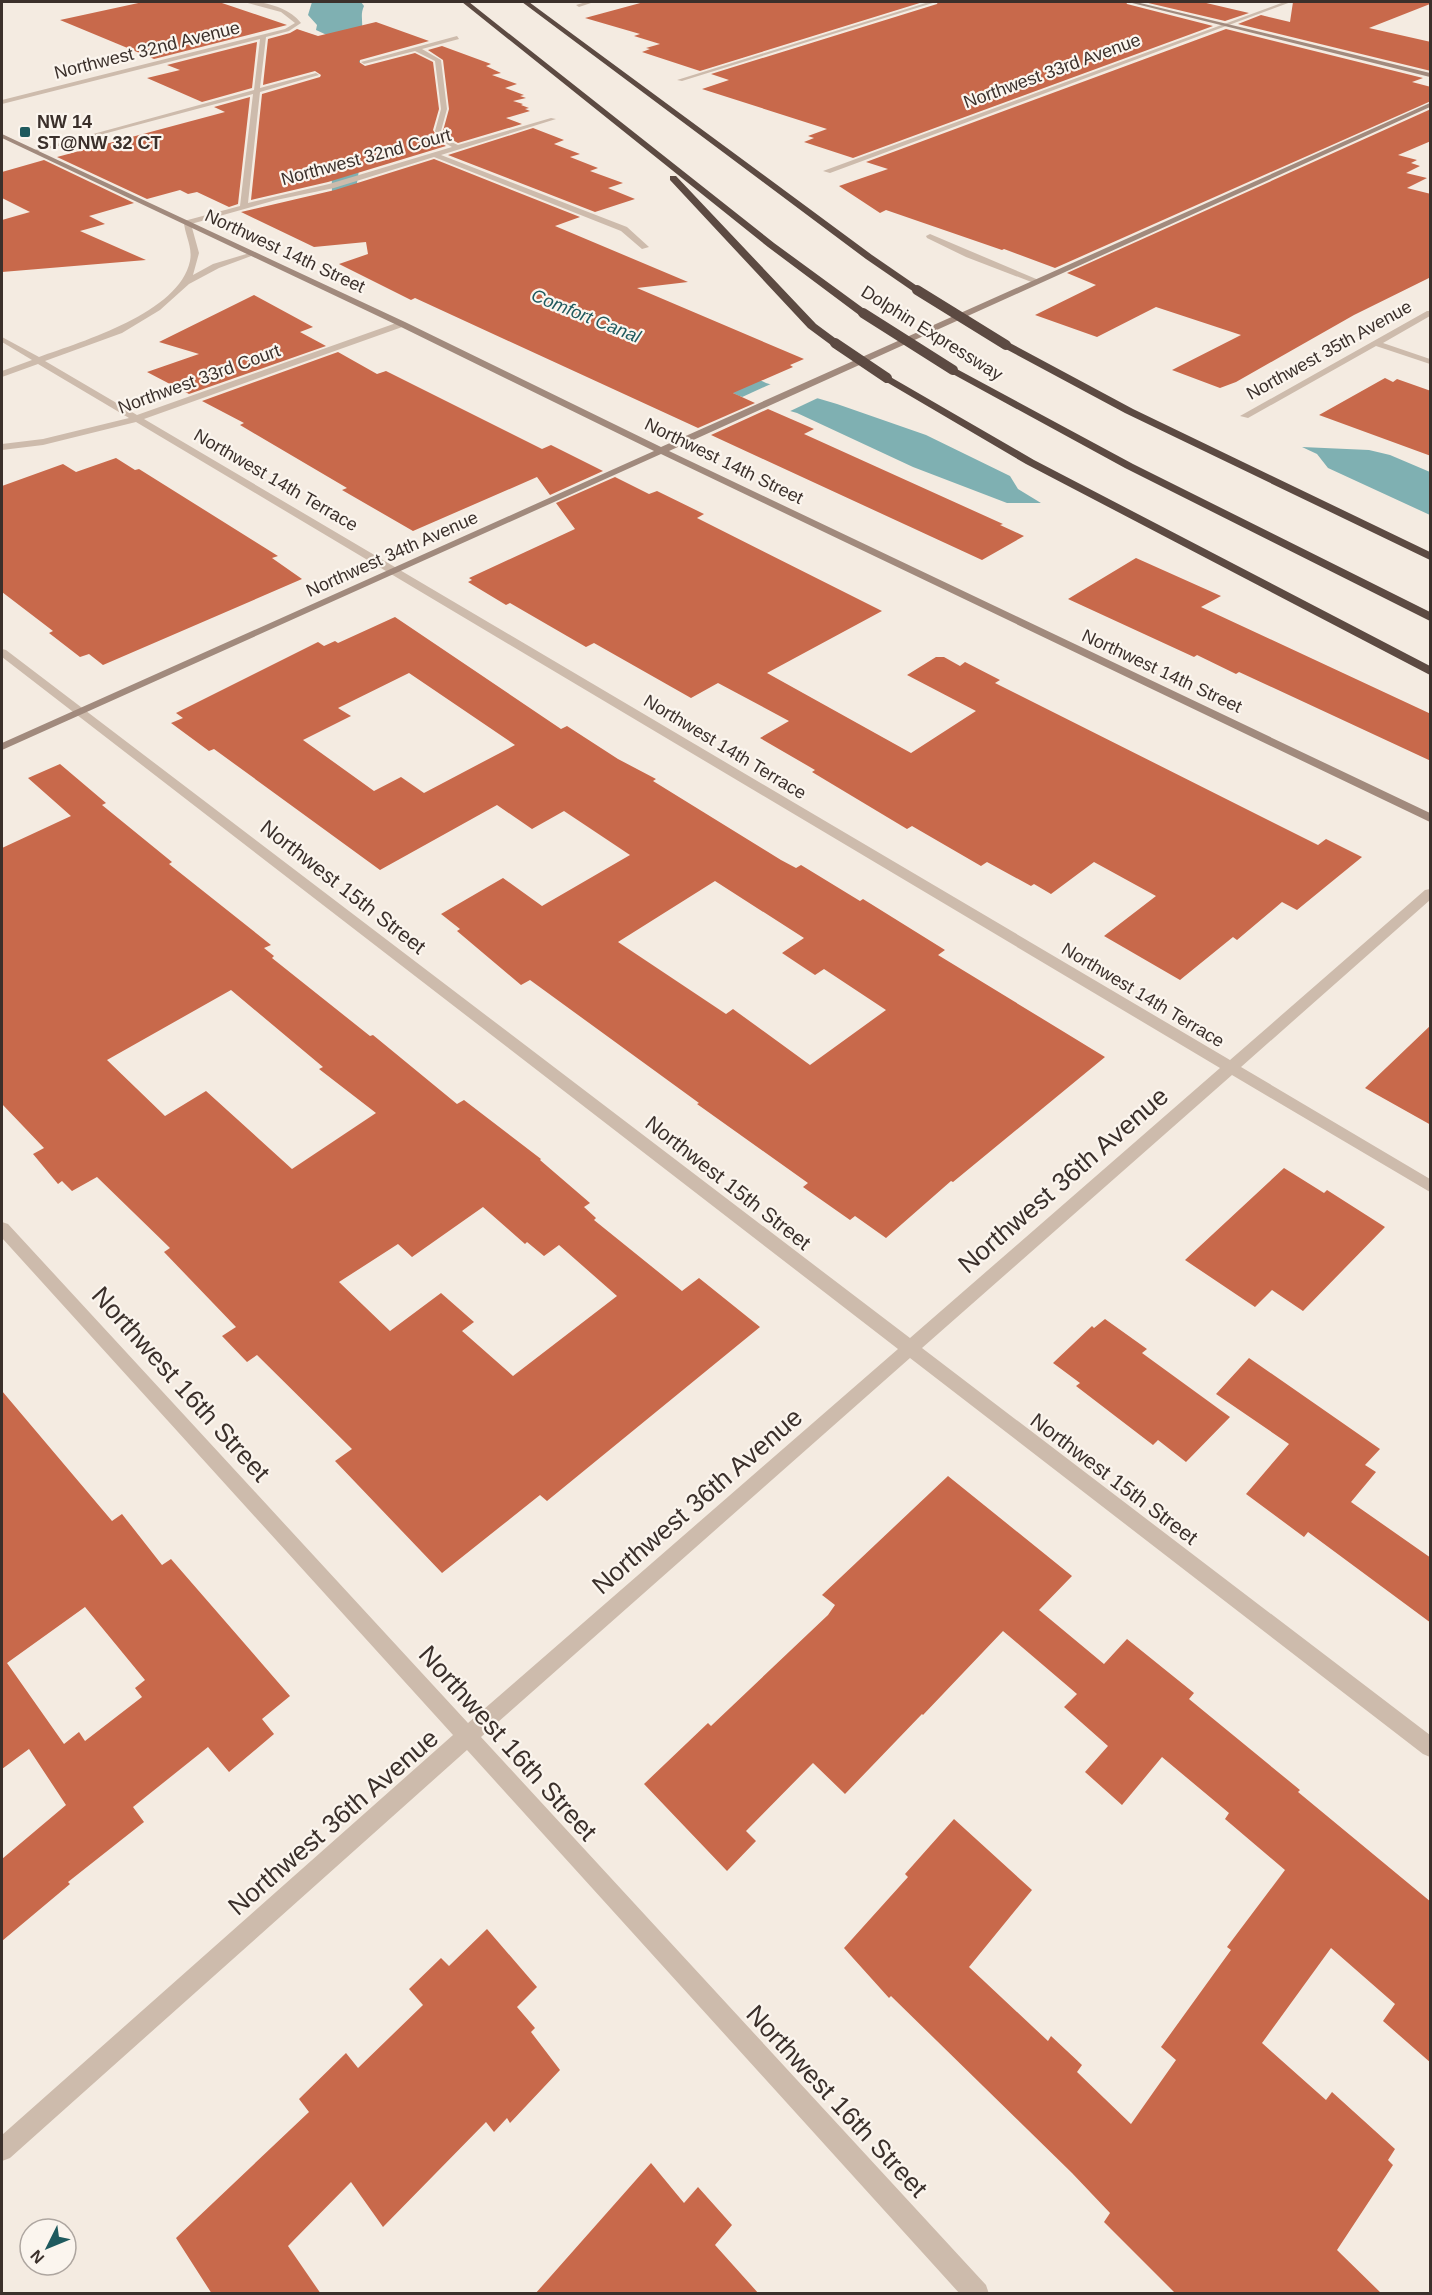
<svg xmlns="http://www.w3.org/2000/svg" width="1432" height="2295" viewBox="0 0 1432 2295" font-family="Arial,sans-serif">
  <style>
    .water { fill: #7fb0b2 }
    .pier { fill: #f4ebe1 }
    .building { fill: #c8694b; fill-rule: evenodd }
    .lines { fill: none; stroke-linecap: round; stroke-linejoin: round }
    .street { fill: #cdbbac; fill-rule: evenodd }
    .secondary { fill: #a18a7d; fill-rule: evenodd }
    .highway { fill: #5c4a42; fill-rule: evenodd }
    .highway-bridge { stroke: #5c4a42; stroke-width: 10 }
    .poi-dot { fill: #1f5a5e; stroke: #fbf5ee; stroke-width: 2 }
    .labels { text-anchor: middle; stroke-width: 4.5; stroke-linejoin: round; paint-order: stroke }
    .far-street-label { font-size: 18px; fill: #3b302b; stroke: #fbf5ee }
    .far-poi-label { font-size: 18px; font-weight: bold; fill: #3b302b; stroke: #fbf5ee; text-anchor: start }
    .far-water-label { font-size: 18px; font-style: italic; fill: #1f5a5e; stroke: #fbf5ee }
    .street-label { font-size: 21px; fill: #3b302b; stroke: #fbf5ee }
    .near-street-label { font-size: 26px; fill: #3b302b; stroke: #fbf5ee }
  </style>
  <rect width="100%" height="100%" fill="#f4ebe1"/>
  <!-- water -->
  <path class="water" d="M312,2H361L364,6C360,15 363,20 362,29C358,76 359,123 359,170L357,183L766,383L837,404L926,435L1010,476L1018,489L1041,503H1007L913,467L797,413L739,396L332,193L329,36L316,30L317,25L308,15Z
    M1302,447L1369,450L1390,455L1430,472V515L1328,468L1317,454Z"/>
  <!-- pier -->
  <path class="pier" d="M773,383L820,397L786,413L740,398Z"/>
  <!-- building -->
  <path class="building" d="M143,2H219L287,25L154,59L60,20Z
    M644,2H923L700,71L642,52L650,49L646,48L660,44L634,36L640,34L585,18Z
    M938,2H1126L1127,4L1213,26L853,158L804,142L814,138L808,136L827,129L702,89L729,80L711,74L937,4Z
    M1144,2H1202L1249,13L1225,21Z
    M1293,2H1430V4L1369,28L1431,42V71L1238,24L1261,15L1290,22Z
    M376,22L429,41L360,60L359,62L365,66L415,53L433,62L439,109L433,130L441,143L446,146L328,182L251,200L262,94L320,77L321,75L315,71L263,85L268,39L290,33L297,29L318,36Z
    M1226,29L1423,78L1412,82L1431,87V101L1055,268L1004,249L1002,250L886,210L880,213L839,186L888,169L866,162Z
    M257,42L252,88L202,102L147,78L180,70L167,65Z
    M442,46L491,64L486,66L501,73L492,75L517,84L505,88L524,95L520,96L526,98L513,101L523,104L521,105L529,108L525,109L530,111L506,118L522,124L458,143L449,138L443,131L449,109L443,60L428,50Z
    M250,97L238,204L229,207L197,192L188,194L180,190L147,199L57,157L225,112L214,107Z
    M1431,109V141L1398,155L1417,160L1411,163L1420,166L1406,173L1427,178L1407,188L1431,194V277L1354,315L1236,382L1220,388L1172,370L1241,335L1156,307L1097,337L1035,315L1096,285L1067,273Z
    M533,128L564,140L554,144L580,154L570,157L598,168L590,171L623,183L608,188L635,199L595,212L448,155Z
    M434,159L580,217L555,226L688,282L637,288L804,359L790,365L793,367L733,393L755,403L698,428L415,298L411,300L339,264L368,254L366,242L314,247L241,212L335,190Z
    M44,160L134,203L89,216L105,224L80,231L146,260L2,272V220L30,212L2,198V172Z
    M254,295L313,327L300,332L326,346L189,394L147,372L199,354L159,342Z
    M338,352L377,374L386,371L542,449L551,445L603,471L550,495L537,477L413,531L342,490L347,488L240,425L244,423L202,401Z
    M1385,378L1393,382L1397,379L1431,391V456L1319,415Z
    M768,409L814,429L804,434L1003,524L1000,525L1024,536L982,560L711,435Z
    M116,458L135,470L139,469L278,556L272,558L302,579L103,665L89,654L80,657L49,633L53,631L2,592V486L63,464L76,472Z
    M615,477L649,494L657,491L704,514L697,518L882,611L767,673L911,753L976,711L907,675L936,657H944L960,666L965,662L1000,680L995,683L1318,845L1326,839L1362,857L1297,910L1282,902L1237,940L1233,937L1180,980L1104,936L1156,896L1094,862L1051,894L1034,884L1031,886L987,862L981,866L912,826L907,829L812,772L815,770L760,738L789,721L718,683L691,698L594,643L586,647L510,603L506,605L468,582L472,580L469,578L575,529L556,503Z
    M1136,558L1221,596L1201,607L1431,714V761L1239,672L1236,674L1197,655L1194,657L1068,599Z
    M395,617L561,729L567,726L618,759L656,779L653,781L781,860L796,868L801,865L860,901L863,899L945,950L938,955L1105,1057L953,1182L951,1181L886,1238L855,1216L850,1220L803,1187L808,1183L697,1104L699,1103L541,988L530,980L521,985L457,931L460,929L441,914L503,878L542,906L630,855L564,811L532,829L497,805L380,870L214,749L209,751L171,723L183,718L176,713L318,642L324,646L335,641L338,643ZM409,673L515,745L424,793L401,777L374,791L303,740L351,716L338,708ZM715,881L804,938L782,953L815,975L824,969L886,1010L810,1065L733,1009L726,1014L618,942Z
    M60,764L106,803L102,805L172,862L169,864L271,945L264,948L274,956L272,958L370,1036L373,1035L457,1104L464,1100L541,1159L540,1160L590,1203L584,1207L596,1218L594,1220L682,1291L699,1278L760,1327L547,1501L540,1495L442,1573L335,1461L352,1449L257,1355L247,1362L222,1336L236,1327L164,1252L170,1248L97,1177L72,1191L62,1181L58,1184L33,1154L44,1148L2,1104V848L71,816L28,778ZM231,990L323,1067L319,1069L376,1113L292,1169L206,1091L165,1116L107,1060ZM483,1207L525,1244L527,1242L544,1256L559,1245L617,1296L513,1376L462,1331L474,1322L441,1293L390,1331L339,1282L398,1244L412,1257Z
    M1431,1025V1125L1365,1088Z
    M1284,1168L1324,1193L1327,1190L1385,1227L1303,1311L1272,1290L1255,1307L1185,1260Z
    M1105,1319L1147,1349L1142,1353L1230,1417L1186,1462L1158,1440L1153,1445L1076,1386L1080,1383L1053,1363L1092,1326L1094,1328Z
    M1249,1358L1380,1449L1365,1465L1376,1472L1351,1502L1431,1558V1623L1308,1532L1304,1537L1246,1494L1289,1444L1216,1394Z
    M2,1391L112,1521L122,1514L162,1565L171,1559L290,1696L262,1719L274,1734L229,1772L208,1747L133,1807L144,1822L68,1882L70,1884L2,1941V1859L66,1805L29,1749L2,1769ZM85,1607L145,1680L135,1688L142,1697L85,1741L79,1732L64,1744L7,1663Z
    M948,1476L1072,1576L1039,1610L1104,1664L1127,1639L1194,1693L1189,1699L1300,1790L1298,1792L1431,1902V2063L1383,2021L1395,2004L1331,1948L1262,2043L1326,2100L1332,2092L1395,2149L1388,2160L1393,2165L1337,2250L1382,2294H1176L1104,2222L1110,2213L1072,2173L891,1996L889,1998L844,1948L908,1877L905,1874L954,1819L1032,1890L969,1967L1048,2041L1051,2036L1082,2065L1077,2072L1131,2124L1176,2060L1161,2047L1231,1950L1227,1947L1285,1870L1225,1819L1229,1813L1162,1757L1122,1805L1085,1772L1108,1746L1064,1707L1077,1694L1003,1631L923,1715L922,1714L845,1794L813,1763L746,1831L756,1841L727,1871L644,1784L708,1723L711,1726L828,1615L835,1605L822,1595Z
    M487,1929L537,1987L517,2007L535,2028L531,2032L560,2070L510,2123L507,2118L494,2132L486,2122L383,2227L351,2182L288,2246L321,2294H212L176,2238L309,2112L299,2099L346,2053L358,2068L423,2005L409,1989L441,1958L449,1966Z
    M651,2163L684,2203L698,2187L732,2225L715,2245L759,2294H535Z"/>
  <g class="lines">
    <!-- street -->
    <path class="street" d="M244,2C262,0 290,8 301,23L289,31L266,37L260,88L316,73L319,75L260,92L248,203L329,184L452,147L443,142L435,131L441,109L435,61L415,51L364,64L361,62L457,36L459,39L422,49L441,60L447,109L441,131L447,140L458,145L551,118L556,119L441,155L627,227L649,247L642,249L621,231L434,157L334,188L276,200L191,224L199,253L193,275L213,264L253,252L257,254L219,268L189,284L160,310L122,333L45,361L137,415L399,322H405V326L144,419L1230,1060L1425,890L1430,889V900L1241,1067L1430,1179V1192L1232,1075L922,1348L1430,1735V1757L1423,1754L910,1358L481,1737L986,2285L989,2294H960L467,1750L10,2158L2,2161V2135L453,1735L2,1238V1222L8,1224L468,1723L898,1349L2,657V649L6,650L910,1338L1220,1068L136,422L43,445L2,450V444L43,439L129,418L38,364L2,377V371L32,360L2,342V337L39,357C83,341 179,313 190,261C193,246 184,234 184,221L240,206L253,94L36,152L31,151L254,90L260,39L2,104V100L285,29L295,23L281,12Z
      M586,2H594L579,7L576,5Z
      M929,2H936L682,81L677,80Z
      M1284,2H1291L830,173L823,171Z
      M930,234L1041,281L1034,283L966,257L927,238L926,236Z
      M1427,311H1430V316L1383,343L1430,359V364L1376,346L1248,418L1240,416Z"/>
    <!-- secondary -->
    <path class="secondary" d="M1128,2H1136L1430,73V77Z
      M1430,103V107L669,451L1430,813V822L661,454L2,750V743L654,451L399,326L2,138V134L405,322L661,447Z"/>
    <!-- highway -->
    <path class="highway" d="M462,2H469L774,243L867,311V315H859L768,247Z
      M522,2H529L872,255L920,288V292H914L866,259Z
      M670,176H676L816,324L839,341V345H831L808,328L670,180Z
      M1002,343H1010L1133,409L1430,552V560L1125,413L1002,347Z
      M953,367L1133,464L1430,612V621L1125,468L949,372L948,370Z
      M887,375L1034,460L1430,666V675L1026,464L883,380L882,378Z"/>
    <!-- highway-bridge -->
    <path class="highway-bridge" d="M917,290L1006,345
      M863,313L953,370
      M835,343L887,378"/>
  </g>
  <!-- markers -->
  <rect class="poi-dot" x="19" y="126" width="12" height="12" rx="3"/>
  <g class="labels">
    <!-- far-street labels -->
    <g class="far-street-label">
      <text transform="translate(147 50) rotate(-14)" y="6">Northwest 32nd Avenue</text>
      <text transform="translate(1052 71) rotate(-20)" y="6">Northwest 33rd Avenue</text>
      <text transform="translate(366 157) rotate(-15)" y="6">Northwest 32nd Court</text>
      <text transform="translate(285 251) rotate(25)" y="6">Northwest 14th Street</text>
      <text transform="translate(932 333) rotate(32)" y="6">Dolphin Expressway</text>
      <text transform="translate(1329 350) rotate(-29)" y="6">Northwest 35th Avenue</text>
      <text transform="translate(199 379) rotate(-20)" y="6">Northwest 33rd Court</text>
      <text transform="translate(724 461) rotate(26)" y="6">Northwest 14th Street</text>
      <text transform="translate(276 480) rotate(30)" y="6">Northwest 14th Terrace</text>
      <text transform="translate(392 554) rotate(-24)" y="6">Northwest 34th Avenue</text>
      <text transform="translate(1162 671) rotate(25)" y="6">Northwest 14th Street</text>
      <text transform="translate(725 747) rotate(31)" y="6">Northwest 14th Terrace</text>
      <text transform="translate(1143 995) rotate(31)" y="6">Northwest 14th Terrace</text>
    </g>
    <!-- far-poi labels -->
    <g class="far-poi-label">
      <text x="37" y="128">NW 14<tspan x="37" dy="21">ST@NW 32 CT</tspan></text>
    </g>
    <!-- far-water labels -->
    <g class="far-water-label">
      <text transform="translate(586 316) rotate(22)" y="6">Comfort Canal</text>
    </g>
    <!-- street labels -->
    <g class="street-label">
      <text transform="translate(343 887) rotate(38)" y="7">Northwest 15th Street</text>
      <text transform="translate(728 1183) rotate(38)" y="7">Northwest 15th Street</text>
      <text transform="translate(1114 1479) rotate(37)" y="7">Northwest 15th Street</text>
    </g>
    <!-- near-street labels -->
    <g class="near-street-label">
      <text transform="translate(1063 1180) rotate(-41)" y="9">Northwest 36th Avenue</text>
      <text transform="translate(181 1384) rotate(48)" y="9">Northwest 16th Street</text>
      <text transform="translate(697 1501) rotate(-41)" y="9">Northwest 36th Avenue</text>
      <text transform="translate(508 1743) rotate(48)" y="9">Northwest 16th Street</text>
      <text transform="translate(333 1822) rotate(-41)" y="9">Northwest 36th Avenue</text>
      <text transform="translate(837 2101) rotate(47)" y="9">Northwest 16th Street</text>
    </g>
  </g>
  <!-- border -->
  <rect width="1432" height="2295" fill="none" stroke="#3b302b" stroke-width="6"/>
  <!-- north arrow -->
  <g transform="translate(48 2247) rotate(227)"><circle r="28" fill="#fbf5ee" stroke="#aea6a0" stroke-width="1.5"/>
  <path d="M0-4.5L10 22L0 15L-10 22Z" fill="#1f5a5e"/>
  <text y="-9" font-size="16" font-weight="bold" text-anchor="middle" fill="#3b302b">N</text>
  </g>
</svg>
